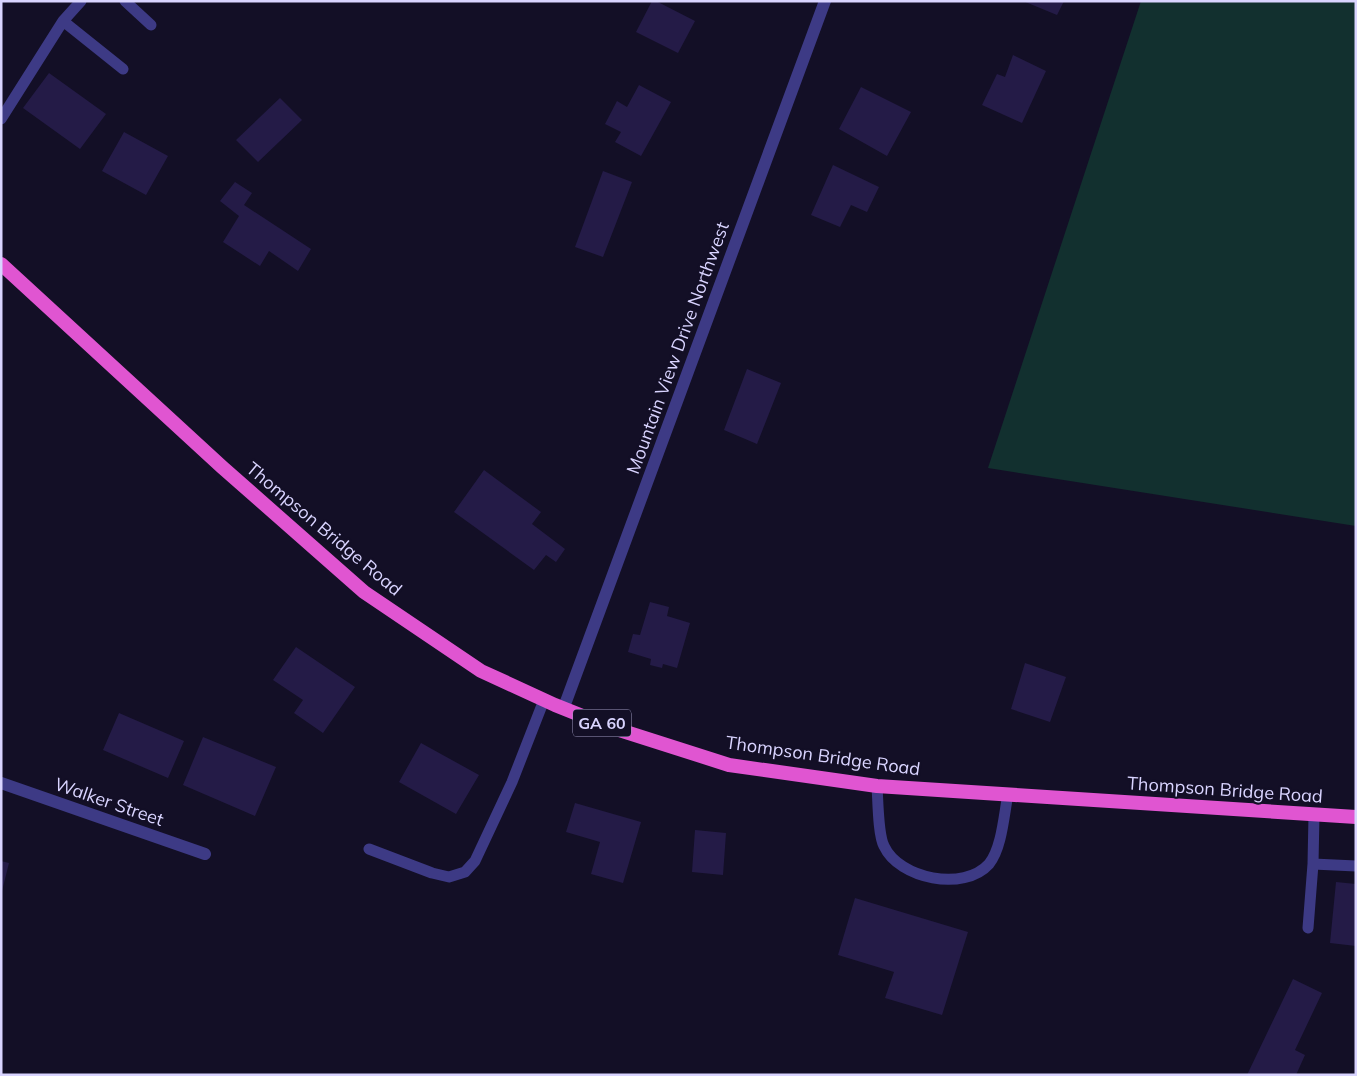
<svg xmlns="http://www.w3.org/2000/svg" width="1357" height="1076" viewBox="0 0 1357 1076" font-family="Mulish,sans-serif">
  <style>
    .green { fill: #12302f }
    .building { fill: #241b47 }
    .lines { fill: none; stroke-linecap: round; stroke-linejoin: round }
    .service { stroke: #3d3a85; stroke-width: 11 }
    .minor { stroke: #3d3a85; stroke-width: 12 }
    .trunk { stroke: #e055d1; stroke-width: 14 }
    .labels { text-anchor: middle; stroke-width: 4.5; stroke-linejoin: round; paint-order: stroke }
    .shield { fill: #130f26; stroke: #9e99be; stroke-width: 1 }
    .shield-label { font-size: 16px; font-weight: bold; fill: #d9d4ff }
    .street-label { font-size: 18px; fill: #d9d4ff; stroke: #130f26 }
  </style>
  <rect width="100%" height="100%" fill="#130f26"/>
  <!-- green -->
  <path class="green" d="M1141,1H1356V526L988,468Z"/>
  <!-- building -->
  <path class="building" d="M652,1H656L695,21L678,53L636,32Z
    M1023,1H1064L1057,15Z
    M1013,55L1046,71L1022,123L982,105L997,74L1005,77Z
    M49,73L106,114L80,149L23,108Z
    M639,85L671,102L641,156L615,142L621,132L605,124L617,101L627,107Z
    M861,87L911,112L887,156L839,129Z
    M280,98L302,120L258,162L236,140Z
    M124,132L168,156L146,195L102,171Z
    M833,165L879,187L867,212L851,205L840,227L811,215Z
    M603,171L632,182L603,257L575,247Z
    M235,182L252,193L244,205L311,249L298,271L269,251L260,266L223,242L239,216L220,201Z
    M747,369L781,383L757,444L724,430Z
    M484,470L541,512L532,524L565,549L556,562L546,555L534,570L454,512Z
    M650,602L669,607L667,616L690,623L677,668L663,664L662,668L650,665L651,659L628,652L633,634L640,635Z
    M296,647L355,687L323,733L294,713L303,700L273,680Z
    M1025,663L1066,677L1050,722L1011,709Z
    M119,713L184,741L168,778L103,750Z
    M203,737L276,767L255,816L183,785Z
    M421,743L479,775L456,814L399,782Z
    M575,803L641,822L623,883L591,874L600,842L566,832Z
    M695,830L726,833L723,875L692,872Z
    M1,861L9,863L2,891H1Z
    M1336,882L1356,884V946L1330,943Z
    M855,898L968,932L942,1015L885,998L894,972L838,955Z
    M1293,979L1322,993L1295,1050L1305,1055L1296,1075H1247Z"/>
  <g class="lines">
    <!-- service -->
    <path class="service" d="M125,1L151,25
      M63,21L81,1
      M1,119L63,21L123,69
      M877,786C878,800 878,835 884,846C899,879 964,892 989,864C1002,848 1004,814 1008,794
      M1314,815L1313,864L1356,866
      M369,849L432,873L449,877L465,872L475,861L512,782L544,700
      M1308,928L1313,864"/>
    <!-- minor -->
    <path class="minor" d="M564,707L825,1
      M1,783L205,854"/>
    <!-- trunk -->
    <path class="trunk" d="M1,264L222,467L364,592L481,671L555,705L610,727L729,765L877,786L1356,817"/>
  </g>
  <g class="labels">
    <!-- shield labels -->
    <rect class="shield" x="573" y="709.5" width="58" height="27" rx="4"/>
    <g class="shield-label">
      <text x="602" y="729">GA 60</text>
    </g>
    <!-- street labels -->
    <g class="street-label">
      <text transform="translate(678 348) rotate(-70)" y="6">Mountain View Drive Northwest</text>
      <text transform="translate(324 529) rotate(40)" y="6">Thompson Bridge Road</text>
      <text transform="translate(823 756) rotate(8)" y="6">Thompson Bridge Road</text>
      <text transform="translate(1225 790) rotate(4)" y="6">Thompson Bridge Road</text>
      <text transform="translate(109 802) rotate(19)" y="6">Walker Street</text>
    </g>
  </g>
  <!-- border -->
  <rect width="1357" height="1076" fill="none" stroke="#d9d4ff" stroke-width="5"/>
</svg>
